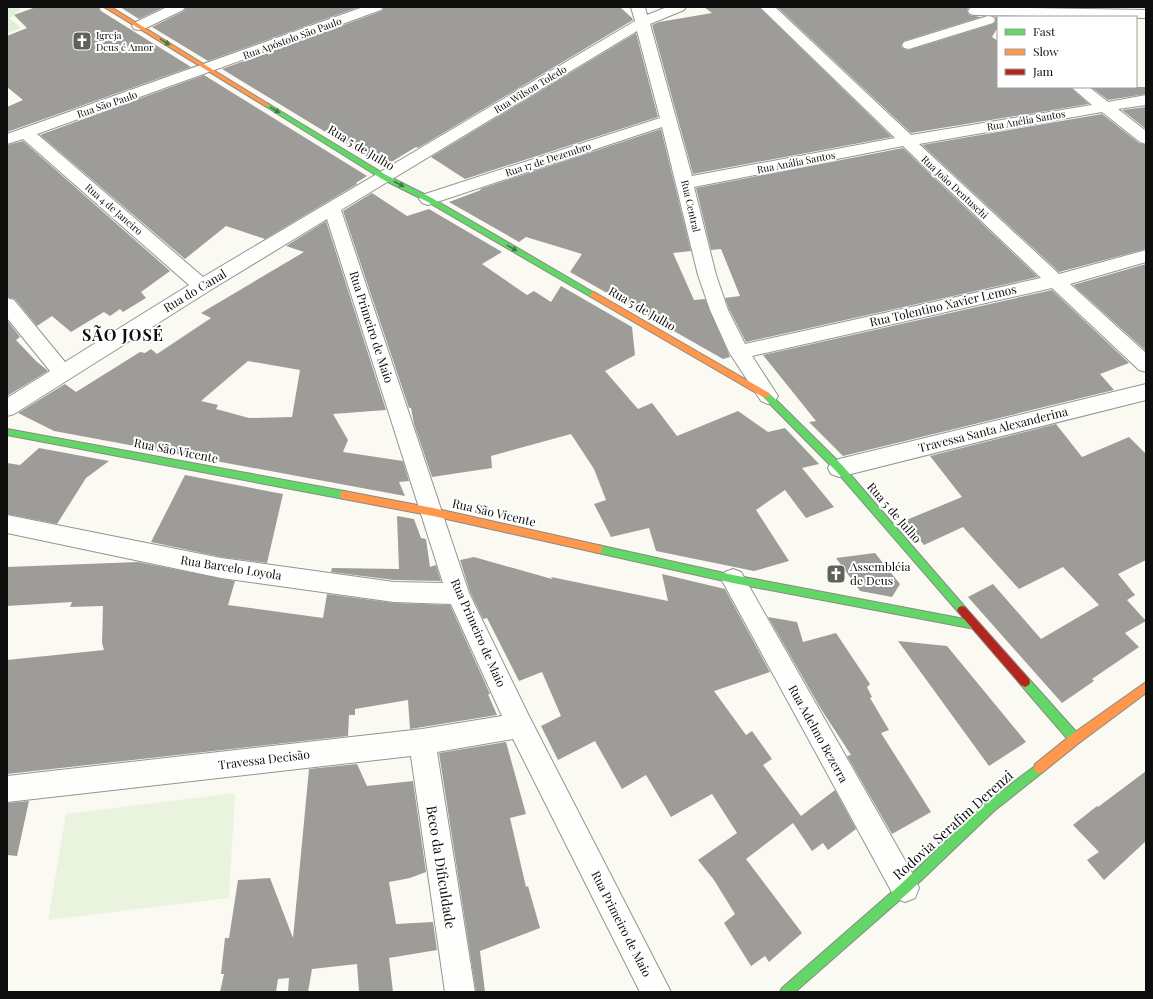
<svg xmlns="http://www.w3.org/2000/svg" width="1153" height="999" viewBox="0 0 1153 999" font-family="'Playfair Display',serif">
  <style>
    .green { fill: #e0f0d3 }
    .pitch { fill: #eaf3dd }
    .building { fill: #9e9c98; fill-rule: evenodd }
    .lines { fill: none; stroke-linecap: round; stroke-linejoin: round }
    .street-casing { stroke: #949490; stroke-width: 2 }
    .fast-casing { stroke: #8a8a87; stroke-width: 2 }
    .slow-casing { stroke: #8a8a87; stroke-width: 2 }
    .jam-casing { stroke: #8a8a87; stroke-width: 2 }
    .street { fill: #fefefd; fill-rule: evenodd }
    .fast { fill: #63d668; fill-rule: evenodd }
    .slow { fill: #ff974d; fill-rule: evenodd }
    .jam { fill: #b3261e; fill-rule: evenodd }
    .oneway { fill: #3c7c3f }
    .labels { text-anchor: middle; stroke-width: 4; stroke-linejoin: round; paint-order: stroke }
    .far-poi-label { font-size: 10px; fill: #0d0d0d; stroke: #fff; text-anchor: start }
    .far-street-label { font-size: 10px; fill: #0d0d0d; stroke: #fff }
    .street-label { font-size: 12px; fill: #0d0d0d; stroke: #fff }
    .poi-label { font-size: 12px; fill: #0d0d0d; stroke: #fff; text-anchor: start }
    .near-street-label { font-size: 14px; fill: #0d0d0d; stroke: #fff }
    .district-label { font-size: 16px; font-weight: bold; letter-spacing: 1px; fill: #0d0d0d; stroke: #fff }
  </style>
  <rect width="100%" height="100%" fill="#fafaf2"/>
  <!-- green -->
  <path class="green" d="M7,7H16L21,10L9,18L21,28L7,33Z"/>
  <!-- pitch -->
  <path class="pitch" d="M235,793L229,898L48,920L66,814Z"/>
  <!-- building -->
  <path class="building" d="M36,7H99L101,11L191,67L7,132V107L23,100L7,87V36L27,28L14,15Z
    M120,7H164L139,19Z
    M186,7H359L208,61L152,27L184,11Z
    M384,7H620L632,18L633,20L418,148L416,147L383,167L222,69L382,11Z
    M704,7H759L892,137L693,174L652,25L659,22L712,13Z
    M777,7H969L967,10L969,15L981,17L904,41L901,46L904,49L909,50L993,24L996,21L995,17H1003H998V27L992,37L998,41V87H1070L1089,104L911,133Z
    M636,33L658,117L465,179L431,157Z
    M204,75L367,176L356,183L357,184L265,239L226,226L185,259L40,135Z
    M1091,87H1146V94L1108,100Z
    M1146,107V129L1122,110Z
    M1102,114L1139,143L1146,145V249L1059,272L922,145Z
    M661,129L691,251L673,253L694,300L705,299L730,357L723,359L570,272L582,254L526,237L519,242L449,202L481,190L480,189Z
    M23,141L170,271L141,292L146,298L123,312L120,309L110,316L104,312L71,332L52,316L37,326L15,299L7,297V145Z
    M903,148L1038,277L746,342L729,309L725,298L740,296L721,249L711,250L696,188Z
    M372,193L407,216L429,209L502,252L482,264L527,295L534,291L551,302L561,286L632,327L635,355L605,371L638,409L652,403L677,436L738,411L768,432L785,428L819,464L802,468L834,507L806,518L785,490L756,510L789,561L754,571L656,551L649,528L611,537L594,504L606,500L594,469L571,434L491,456L492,468L432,477L414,424L411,408H409L343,211Z
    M326,221L386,410L333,414L348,440L343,452L403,461L409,481L399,482L405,496L54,431L18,413L65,384L76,392L140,352L145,353L151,349L157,354L211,318L201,313L304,252L286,246ZM248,361L300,370L292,417L249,418L216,409L218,405L201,401Z
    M1146,264V351L1073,285Z
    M1052,290L1129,363L1100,374L1114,390L843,456L809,422L816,421L763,355Z
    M7,320L20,337L16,340L36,361L48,371L7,396Z
    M1056,424L1082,457L1129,437L1146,454V560L1118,574L1135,595L1127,600L1146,621L1125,633L1139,647L1092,679L1094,681L1062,703L968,597L993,584L1041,639L1099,605L1063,567L1019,589L963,527L924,545L904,521L962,497L930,456Z
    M39,448L109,461L86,478L57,524L7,514V463L20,465Z
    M185,475L283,494L267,563L221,557L151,542Z
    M397,516L414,519L421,538L426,539L430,567L436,565L441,581L394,580L331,572L332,568L399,569Z
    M875,553L900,584L892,597L860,591L836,558Z
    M474,557L552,579L551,577L668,601L662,574L725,589L770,672L714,691L746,735L752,731L772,759L763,765L801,816L835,790L856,829L828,850L823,843L812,851L793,823L746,859L802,933L769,962L765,956L751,966L724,923L735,914L714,880L698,860L737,833L712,794L671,817L646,775L622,789L595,741L558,760L541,726L561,716L542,672L519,681L487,618L483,619L470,592L460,560Z
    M138,562L235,581L228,605L323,618L327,594L394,603L450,605L490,694H488L497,715L410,729L408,700L355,709V715H349L348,736L7,774V660L104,650L102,643L103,606L70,607L72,602L7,606V567Z
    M768,617L797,622L803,642L836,633L870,684L867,687L872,697L870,698L889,730L881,733L931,812L892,834L847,756L851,755L821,709Z
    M898,641L947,646L1026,742L989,766Z
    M506,742L526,814L510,818L526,887L528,886L540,928L480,951L485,992H476L439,753Z
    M357,764L367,786L413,781L426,872L410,878L389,882L396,924L433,922L437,950L389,958L393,992H359L357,964L312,969L308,992H288L289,978L278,979L276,992H220L224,974H221L225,938H229L238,880L270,878L293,938L309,769Z
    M1146,771V841L1104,880L1087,860L1099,852L1073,825L1097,806L1098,807Z
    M29,801L17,856L7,855V803Z"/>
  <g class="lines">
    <!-- street casing -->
    <g class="street-casing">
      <path id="street" d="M167,7H185L183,10L144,29L139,30L134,29L132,26L134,23Z
        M363,7H383L381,10L37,134L203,277L635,21L631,7H645L647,15L667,7H686L684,10L650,24L692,176L895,138L760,7H775L911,135L1092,105L1071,87H1089L1108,102L1146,95V105L1118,109L1146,131V144L1140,142L1102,112L919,144L1059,274L1146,250V262L1070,284L1146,353V372L1139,370L1052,288L752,356L778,396L775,401L768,404L761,401L729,352L710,310L698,275L662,127L428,205L422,203L419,199L422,195L660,118L637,31L341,210L469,593L529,716L671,992H640L513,739L437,752L475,992H445L411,756L7,802V776L422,729L502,716L451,604L394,602L221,578L7,533V515L221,558L394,582L443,583L327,219L209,291L14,414L7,416V398L50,371L7,318V298L14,300L65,362L189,285L23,139L7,144V134ZM903,146L1041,278L745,344L728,310L716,275L694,187Z
        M974,7L1146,10V18L975,15L970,14L968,11L970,8Z
        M988,16L993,17L995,20L993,23L909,49L904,48L902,45L904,42Z
        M1146,384V400L839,477L831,474L828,468L831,462L839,459Z
        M733,569L741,572L915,878L919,888L915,898L905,902L895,898L725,586L721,579L725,572Z"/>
    </g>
    <!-- fast casing -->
    <g class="fast-casing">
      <path id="fast" d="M267,103L386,175L430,197L598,295L597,297H591L426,201L382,179L265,106L264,105Z
        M766,392L769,393L842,465L965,607L967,610L965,613L962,614L959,613L836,471L763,397L762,395L763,393Z
        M7,429L344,491L347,492L348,495L347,498L344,499L7,435Z
        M598,545L733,575L975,621L978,622L980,625L978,628L975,629L733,583L598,553L595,552L593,549L595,546Z
        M1025,677L1029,679L1079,735L1080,739L1079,743L1075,744L1071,743L1021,685L1020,682L1021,679Z
        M1039,763L1043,764L1044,768L1043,772L994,811L909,892L795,992H780L782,988L901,884L986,803Z"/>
    </g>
    <!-- slow casing -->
    <g class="slow-casing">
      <path id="slow" d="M104,7H111L270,105L265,106Z
        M594,292L769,393L770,395L769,397H763L591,297L590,295Z
        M344,491L433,508L598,545L601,546L603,549L601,552L598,553L433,516L344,499L341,498L340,495L341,492Z
        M1146,682V693L1079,743L1043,772L1039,773L1035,772L1034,768L1035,764L1071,735Z"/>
    </g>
    <!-- jam casing -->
    <g class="jam-casing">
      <path id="jam" d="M962,606L965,607L1029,679L1030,682L1029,685L1025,687L1021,685L959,613L957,610L959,607Z"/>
    </g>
    <!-- street -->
    <use href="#street" class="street"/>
    <!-- fast -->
    <use href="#fast" class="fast"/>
    <!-- slow -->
    <use href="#slow" class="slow"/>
    <!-- jam -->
    <use href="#jam" class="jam"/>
  </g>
  <!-- one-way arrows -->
  <defs><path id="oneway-solid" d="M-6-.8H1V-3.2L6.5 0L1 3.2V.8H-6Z"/></defs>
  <g class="oneway">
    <use href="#oneway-solid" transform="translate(165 42) rotate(32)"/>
    <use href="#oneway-solid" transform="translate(275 110) rotate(31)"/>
    <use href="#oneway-solid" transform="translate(399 184) rotate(27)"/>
    <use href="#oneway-solid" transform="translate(512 248) rotate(30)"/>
  </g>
  <!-- icons -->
  <defs>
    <g id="church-square" transform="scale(1)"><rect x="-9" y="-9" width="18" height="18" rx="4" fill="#60605d" stroke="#fff"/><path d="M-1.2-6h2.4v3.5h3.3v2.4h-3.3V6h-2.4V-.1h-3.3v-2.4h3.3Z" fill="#fff"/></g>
  </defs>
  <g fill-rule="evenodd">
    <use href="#church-square" x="82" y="41"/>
    <use href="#church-square" x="836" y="574"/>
  </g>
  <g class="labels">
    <!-- far-poi labels -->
    <g class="far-poi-label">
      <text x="96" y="39">Igreja<tspan x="96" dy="12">Deus é Amor</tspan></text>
    </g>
    <!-- far-street labels -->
    <g class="far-street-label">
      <text transform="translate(292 38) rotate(-20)" y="4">Rua Apóstolo São Paulo</text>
      <text transform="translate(530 89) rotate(-31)" y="4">Rua Wilson Toledo</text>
      <text transform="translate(107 104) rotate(-19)" y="4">Rua São Paulo</text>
      <text transform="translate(1026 120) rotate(-10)" y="4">Rua Anélia Santos</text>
      <text transform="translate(548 159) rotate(-18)" y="4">Rua 17 de Dezembro</text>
      <text transform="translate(796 162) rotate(-11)" y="4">Rua Anália Santos</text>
      <text transform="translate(955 187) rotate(43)" y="4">Rua João Dentuschi</text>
      <text transform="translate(691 206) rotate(77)" y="4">Rua Central</text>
      <text transform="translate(114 209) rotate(41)" y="4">Rua 4 de Janeiro</text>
    </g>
    <!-- street labels -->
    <g class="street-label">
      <text transform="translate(361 148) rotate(31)" y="4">Rua 5 de Julho</text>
      <text transform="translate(195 291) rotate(-31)" y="4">Rua do Canal</text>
      <text transform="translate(943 306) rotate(-13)" y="4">Rua Tolentino Xavier Lemos</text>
      <text transform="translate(642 309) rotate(30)" y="4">Rua 5 de Julho</text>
      <text transform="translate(371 327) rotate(72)" y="4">Rua Primeiro de Maio</text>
      <text transform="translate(993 430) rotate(-14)" y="4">Travessa Santa Alexanderina</text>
      <text transform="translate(176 451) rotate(11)" y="4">Rua São Vicente</text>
      <text transform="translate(494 513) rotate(13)" y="4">Rua São Vicente</text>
      <text transform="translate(894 513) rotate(49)" y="4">Rua 5 de Julho</text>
      <text transform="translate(231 568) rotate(9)" y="4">Rua Barcelo Loyola</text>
      <text transform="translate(478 633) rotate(66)" y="4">Rua Primeiro de Maio</text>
      <text transform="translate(818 734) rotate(61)" y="4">Rua Adelmo Bezerra</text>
      <text transform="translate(264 760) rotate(-7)" y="4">Travessa Decisão</text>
      <text transform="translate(621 924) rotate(63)" y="4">Rua Primeiro de Maio</text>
    </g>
    <!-- poi labels -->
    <g class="poi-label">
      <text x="850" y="571">Assembléia<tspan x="850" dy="14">de Deus</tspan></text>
    </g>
    <!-- near-street labels -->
    <g class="near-street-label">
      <text transform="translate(953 825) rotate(-42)" y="5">Rodovia Serafim Derenzi</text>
      <text transform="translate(441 867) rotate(81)" y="5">Beco da Dificuldade</text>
    </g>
    <!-- district labels -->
    <g class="district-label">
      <text x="123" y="341">SÃO JOSÉ</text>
    </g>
  </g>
  <!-- border -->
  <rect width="1153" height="999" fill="none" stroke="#0d0d0d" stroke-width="16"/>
  <!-- legend -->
  <rect x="997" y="16" width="140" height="72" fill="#ffffff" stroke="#9e9e9e"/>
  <rect x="1005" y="29" width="20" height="6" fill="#63d668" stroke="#9e9e9e"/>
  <text x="1033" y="36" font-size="12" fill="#0d0d0d">Fast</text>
  <rect x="1005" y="49" width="20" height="6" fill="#ff974d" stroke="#9e9e9e"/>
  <text x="1033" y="56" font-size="12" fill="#0d0d0d">Slow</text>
  <rect x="1005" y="69" width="20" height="6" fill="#b3261e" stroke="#9e9e9e"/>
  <text x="1033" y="76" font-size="12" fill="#0d0d0d">Jam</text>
</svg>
